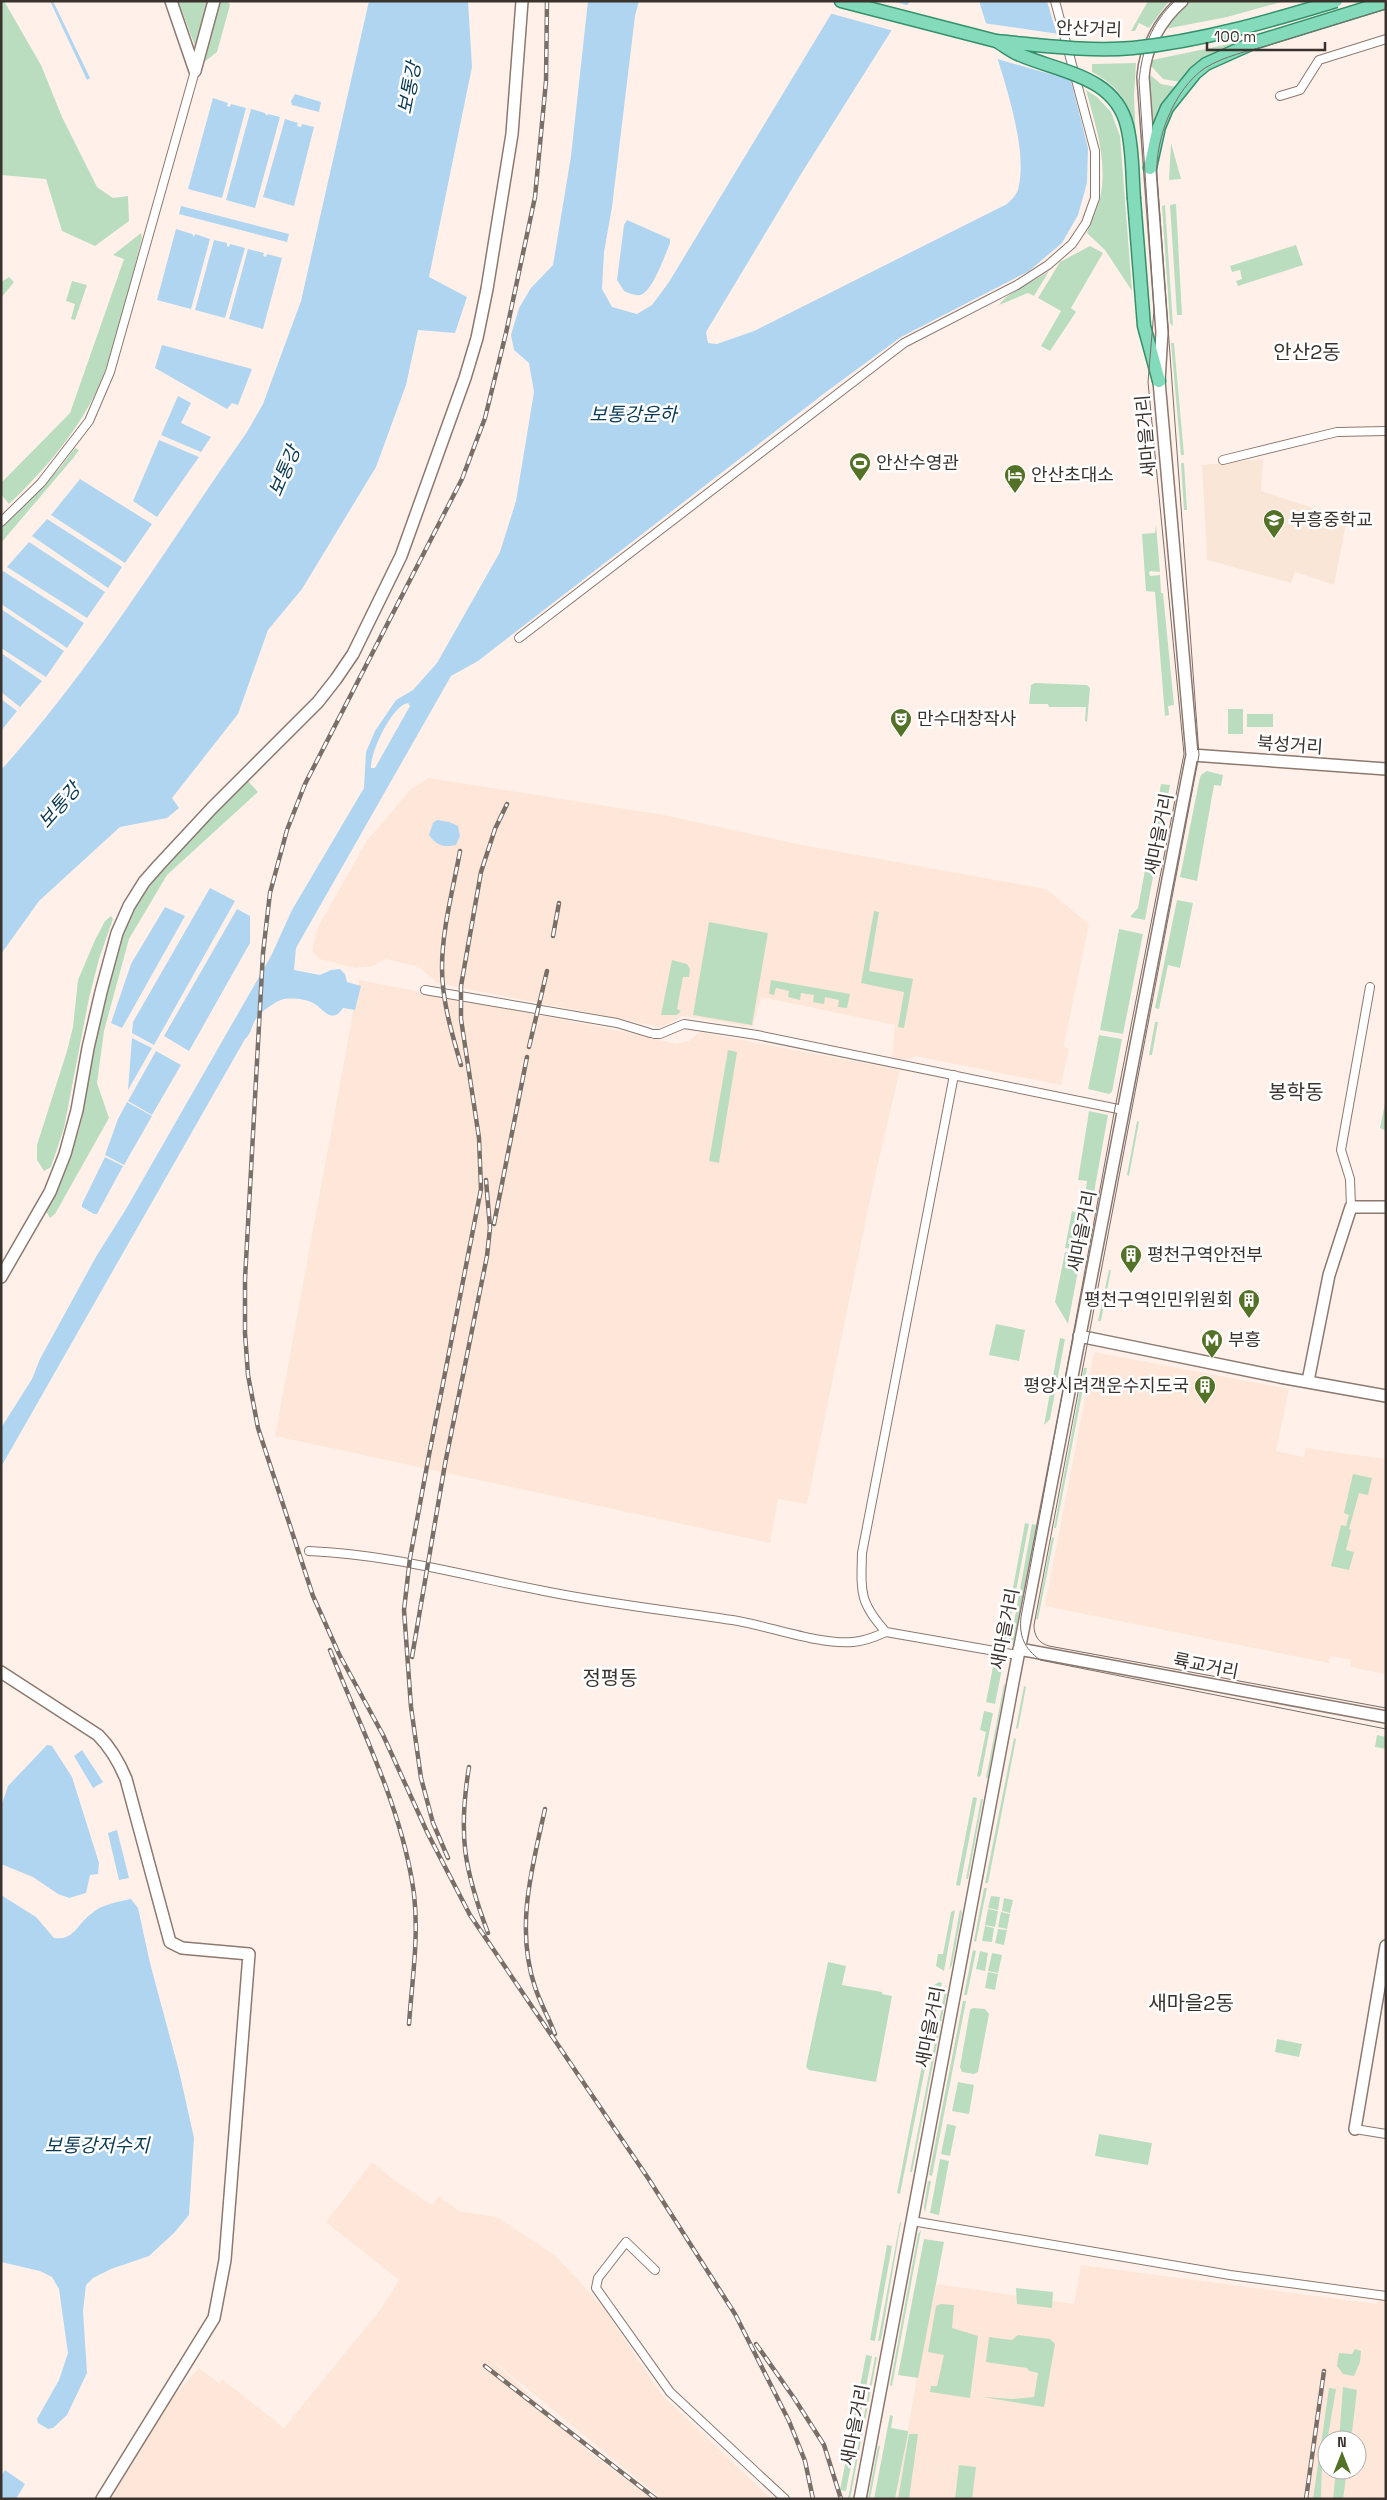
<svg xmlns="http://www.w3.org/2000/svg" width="1387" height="2500" viewBox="0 0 1387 2500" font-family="'Space Grotesk','Noto Sans KR',sans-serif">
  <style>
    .built { fill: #fee6d9; fill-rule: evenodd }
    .education { fill: #fae6d7 }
    .green { fill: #baddc0 }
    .water { fill: #afd5f0; fill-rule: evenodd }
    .pier { fill: #fff1ea }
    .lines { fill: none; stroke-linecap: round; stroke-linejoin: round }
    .street-casing { stroke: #8c786e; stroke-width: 10 }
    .secondary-casing { stroke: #8c786e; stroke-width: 14 }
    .primary-casing { stroke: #34906b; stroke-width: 15 }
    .street { stroke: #fff; stroke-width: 8 }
    .secondary { stroke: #fff; stroke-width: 11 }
    .primary { stroke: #83dbbb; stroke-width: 12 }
    .tram { stroke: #796f69; stroke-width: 1 }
    .rail-casing { stroke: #796f69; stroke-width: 4.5 }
    .rail { stroke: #fff; stroke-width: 2.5; stroke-dasharray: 8; stroke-linecap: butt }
    .primary-bridge-casing { stroke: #34906b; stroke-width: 15; stroke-linecap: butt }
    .primary-bridge { stroke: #83dbbb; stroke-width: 12 }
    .labels { text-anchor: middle; stroke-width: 5; stroke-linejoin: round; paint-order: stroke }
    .street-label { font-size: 18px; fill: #3a322d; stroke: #fff }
    .poi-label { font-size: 18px; fill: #3a322d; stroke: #fff; text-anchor: start }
    .water-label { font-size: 19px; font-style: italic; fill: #093954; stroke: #fff }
    .quarter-label { font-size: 20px; fill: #3a322d; stroke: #fff }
  </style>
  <rect width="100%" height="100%" fill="#fff1ea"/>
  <!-- built -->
  <path class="built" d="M428,778L664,815L797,844L1046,889L1089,924L1064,1046L1069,1049L1061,1085L916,1056L906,1060L892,1057L895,1025L761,997L753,1027L683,1016L662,1027L437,983L419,967L386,959L373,966L355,968L319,959L312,950L318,927L366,842L410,790Z
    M359,980L636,1034L675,1044L689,1041L699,1032L900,1070L874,1181L807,1504L778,1499L770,1543L275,1436Z
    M1094,1352L1289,1389L1276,1451L1304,1457L1306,1448L1386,1459V1674L1350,1667L1351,1660L1330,1656L1329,1663L1045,1606Z
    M372,2162L398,2183L432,2205L439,2196L459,2211L497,2217L555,2255L602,2306L662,2395L771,2499H662L492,2360L594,2456L653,2499H107L166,2405L199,2368L219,2383L222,2379L284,2428L380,2310L399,2280L326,2222Z
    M1081,2265L1377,2304L1379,2298L1386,2299V2499H896L921,2353L937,2284L1074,2304ZM1327,2440H1357V2470H1327Z"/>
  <!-- education -->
  <path class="education" d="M1263,459L1261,491L1347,519L1334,585L1295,572L1291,583L1207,560L1202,465Z"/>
  <!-- green -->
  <path class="green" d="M1,1H4L41,65L62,117L97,187L113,198L128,196L129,221L95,246L62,231L46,179L1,175Z
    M178,1H208L195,46Z
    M220,1H228L230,5L217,52L203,63Z
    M1148,1H1169L1149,28L1139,23L1135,31H1131Z
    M1190,1H1285L1227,17L1165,29Z
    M1263,37L1180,82L1163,79L1151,66L1152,60Z
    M1136,63L1134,97L1136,141C1133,108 1122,88 1092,72V64Z
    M1149,74L1161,84L1177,87L1154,143L1148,83Z
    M1086,90L1097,97L1111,112L1120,136L1132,291L1105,250L1087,233C1090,219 1099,208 1101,193C1107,158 1095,124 1086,90Z
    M1171,143L1181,179L1169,180Z
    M1176,204L1182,315H1177L1170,205Z
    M1165,205L1173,326L1170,323L1162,206Z
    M141,233L142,238C131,281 121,326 106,368C87,421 50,465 9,504L1,494V483L70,413L124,259L113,255Z
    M1296,245L1303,265L1238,286L1236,281L1242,279L1240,270L1232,272L1230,266Z
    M1090,246L1103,253L1071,308L1076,312L1050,351L1041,346L1061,311L1038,298L1060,262Z
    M1049,271L1034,296L1028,293L999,305C1009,291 1034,282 1049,271Z
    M9,277L14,282L1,298V282Z
    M72,281L87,285L75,320L71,319L75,304L66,301Z
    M1171,343H1174L1184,455H1181Z
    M75,448L79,450L74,457L1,543V526L59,469Z
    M1181,463H1184L1187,510H1184Z
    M1156,525L1160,572L1150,571L1149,573L1150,576L1160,575L1161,593H1163L1174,705L1168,706L1169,715L1165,716L1155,592L1146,591L1142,534L1155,533Z
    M1035,683L1087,685L1090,688L1087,722L1085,721L1086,707H1049L1048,704H1029L1031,685Z
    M1228,709H1243V734H1228Z
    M1247,714H1273V727H1247Z
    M1207,771L1223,775L1221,786L1214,785L1197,881L1180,877L1200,777L1202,774Z
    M248,781L258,792L167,875L129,939L104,1031L97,1083L109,1118L55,1214L50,1218L46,1211L60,1184L79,1130L105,992L122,932L148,883L214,812Z
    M1161,784L1170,785L1145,920L1130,917L1138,908Z
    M1177,900L1193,903L1180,968L1168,965L1159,1009L1155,1008Z
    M874,911L879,912L869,971L913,979L904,1028L898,1027L904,992L861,983Z
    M111,916L113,919L99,959L89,998L64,1128L51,1167L44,1171L37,1160V1145L67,1051L73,1027L78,980L95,940L105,921Z
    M709,922L768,933L752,1025L693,1015Z
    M1119,929L1143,934L1123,1034L1100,1030Z
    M672,960L687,964L690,969L689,977H683L677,1009L681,1011L677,1015H661Z
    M771,980L850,994L847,1008L838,1007L839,1000L825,997L824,1004L813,1002L814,995L801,993L800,1000L788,997L789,991L776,988L774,995L769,994Z
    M1155,1022H1158L1152,1055H1149Z
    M1099,1035L1122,1039L1112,1092L1109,1094L1088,1089Z
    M728,1050L737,1052L719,1163L709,1161Z
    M1386,1098V1131L1380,1128Z
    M1089,1111L1108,1115L1092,1204L1084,1202L1087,1181L1078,1180Z
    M1137,1121L1139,1122L1129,1176L1127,1175Z
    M1072,1211L1089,1217L1083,1251L1065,1248Z
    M1065,1252L1081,1255L1068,1324L1055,1302Z
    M1109,1270H1111L1101,1321H1098Z
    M996,1324L1025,1330L1019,1361L989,1355Z
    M1060,1338L1065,1339L1050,1419L1044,1425Z
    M1084,1368H1087L1056,1528H1054Z
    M1353,1474L1372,1478L1368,1495L1359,1493L1349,1529L1351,1530L1346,1550L1354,1552L1349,1570L1331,1566L1341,1525L1346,1526L1349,1515L1344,1513Z
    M1025,1523L1029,1524L1006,1642H1003Z
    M1032,1524L1036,1525L1013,1645L1010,1644Z
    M1052,1537L1054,1538L1038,1619H1036Z
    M993,1667L1002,1669L995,1704L986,1702Z
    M1004,1684L1005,1685L988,1778H986Z
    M1024,1686L1026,1687L1018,1729L1016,1728Z
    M984,1711L993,1713L981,1775L979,1777L977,1776L986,1732L980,1730Z
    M1377,1735L1386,1737V1749L1375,1747Z
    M1014,1738L1016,1739L988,1883H985Z
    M973,1797L977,1798L960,1886L956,1885Z
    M981,1799H983L968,1879H966Z
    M984,1888H987L976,1942L974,1941Z
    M991,1896L1000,1897L998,1910L988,1908Z
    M1004,1898L1013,1900L1010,1913L1002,1911Z
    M960,1909L962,1912L952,1965L949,1970Z
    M988,1909L998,1911L995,1927L985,1925Z
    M955,1910L944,1971L936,1966L938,1954H943L951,1912Z
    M1001,1912L1010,1914L1007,1929L998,1927Z
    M985,1926L994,1928L992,1942L982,1941Z
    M998,1929L1007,1930L1004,1945L995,1943Z
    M973,1950L976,1951L967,1995H964Z
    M980,1951L988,1953L985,1971L976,1969Z
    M992,1953L1002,1955L998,1973L988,1971Z
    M828,1962L846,1966L842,1985L882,1992V1994L892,1996L876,2082L809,2070L806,2067Z
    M988,1972L998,1974L995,1990L985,1988Z
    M939,1982L942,1983L900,2194L897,2193L935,1999L932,1998L934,1985Z
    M946,1985L947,1992L912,2172H910Z
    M963,2001H966L932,2176L929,2175Z
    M973,2008L985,2009L989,2014L978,2072L974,2074L962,2072L960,2067L970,2010Z
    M1277,2039L1302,2044L1299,2057L1275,2052Z
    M958,2082L974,2085L969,2114L952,2111Z
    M947,2124L956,2126L950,2156L941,2154Z
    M1099,2134L1152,2143L1148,2165L1095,2156Z
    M940,2159L949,2161L939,2215L930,2213Z
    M928,2181H931L925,2213L924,2207Z
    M901,2222L881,2340L878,2341L900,2222Z
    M921,2230L892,2386L890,2385L918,2234Z
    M924,2239L944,2242L918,2378L898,2375Z
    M887,2245L892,2246L875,2341L870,2340Z
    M1016,2288L1053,2292L1052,2308L1017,2304Z
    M941,2304L954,2305L952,2328L978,2336L970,2398L930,2392L931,2386H937L944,2355L928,2352L936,2306Z
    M1018,2335L1050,2339L1055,2344L1044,2407L982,2397L1013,2399L1034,2397L1038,2373L1029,2371L1027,2368L986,2362L989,2337L1012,2340Z
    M1355,2349L1361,2351L1360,2362L1354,2376L1343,2374L1337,2366L1339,2353L1352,2354Z
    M866,2355L872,2356L854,2449L848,2448Z
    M875,2357H877L862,2437H860Z
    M1343,2387L1357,2390L1351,2440H1339Z
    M1329,2388L1336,2389L1326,2448L1322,2460L1321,2499H1313Z
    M890,2415L893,2416L891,2428L908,2431V2433L895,2499H874Z
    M909,2434H918L909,2499H898Z
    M859,2441H861L850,2499H848Z
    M878,2446H880L870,2499H868Z
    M848,2449L854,2450L846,2491L840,2490Z
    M959,2465L976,2467L972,2499H955Z
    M1336,2470H1347L1343,2499H1333Z"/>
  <!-- water -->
  <path class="water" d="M50,1H53L90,78L87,80Z
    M369,1H468L472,67L429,277L467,297L455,333L418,330L406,385L376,467L302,589L268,630L238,714L172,798L179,808L167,818L120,827L39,901L1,954V770C95,666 167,546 247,432L263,404L301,301Z
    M588,1H639L635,16L612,207L604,252L602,289L612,307L637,314L652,305L669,282L839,1H910L801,174L706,332L708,343L717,344L754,331L1007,204C1013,198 1018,194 1019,185C1029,139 993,48 979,1H1047L1073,89L1088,148L1087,183L1078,215L1062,243L1029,271L901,337L826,392L478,661L451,676L296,948L294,970L320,975L331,970L340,969L345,974L347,982L361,986L355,1010L343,1008C332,1024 325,1011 315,1004C308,999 288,997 281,1000C273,1003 261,1012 256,1019C251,1026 252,1033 245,1039L1,1467V1428L32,1379L40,1359L97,1255L126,1209L271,956L292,910L364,788L366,752L375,731L396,700L413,690L437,663L500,552L516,501L534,392L529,363L514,350L511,335L519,308L531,288L553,265L571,156ZM408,703L410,706L375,768H371C370,753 392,705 408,703Z
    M295,94L321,102L319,112L292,105L291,101Z
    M213,98L228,103L227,106L230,107L231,104L246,108L222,198L188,189Z
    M251,109L265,113L267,116L268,114L280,117L255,208L226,200Z
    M285,119L298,123L297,126L301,127L302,124L314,127L294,206L263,197Z
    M181,206L289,234L287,242L179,214Z
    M627,220L670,239V243C665,255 652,293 640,295C635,296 629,293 624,291L617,280L624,225Z
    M176,229L192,234L194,237L195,234L210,239L191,309L157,300Z
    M214,240L227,243V246L229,247L230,244L245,248L225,318L195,310Z
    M248,249L264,253L263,256L266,257L267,254L282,258L263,329L229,319Z
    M162,345L252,369L238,405L232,403L227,409L155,368Z
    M178,396L191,403L181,423L211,437L201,452L161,435Z
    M159,440L199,457L157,517L133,501Z
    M80,479L152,524L125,563L51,515Z
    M47,519L122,567L108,588L32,536Z
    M29,542L105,592L87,618L7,567Z
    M3,571L84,623L67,648L1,604V573Z
    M1,609L64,651L46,677L1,648Z
    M1,653L42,681L20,707L1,692Z
    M1,699L17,711L1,731Z
    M437,820L449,822L458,826L460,836L456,845C444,848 436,845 429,835L433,823Z
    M210,888L235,901L154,1045L132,1033L133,1022Z
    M165,907L185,916L122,1028L111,1023L131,964Z
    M237,909L250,916V943L189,1051L164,1036Z
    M132,1038L152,1048L128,1090Z
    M156,1051L181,1065L152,1115L128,1101Z
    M127,1102L152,1116L124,1165L105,1155L118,1119Z
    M105,1157L123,1166L97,1214H94L82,1207V1204Z
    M47,1745L52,1746L72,1777L99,1863L98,1874L90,1875L86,1893L69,1898L58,1894L33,1877L1,1864V1807L8,1786Z
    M82,1750L103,1782L93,1788L74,1756Z
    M117,1830L129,1878L119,1880L108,1833Z
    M1,1895L36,1917L54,1938C74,1941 77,1924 91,1914C102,1904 117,1902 131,1899L138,1908L150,1963L179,2071L194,2138L189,2215L174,2233L149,2256L111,2269L93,2278L86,2285L83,2311L87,2373L67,2415L53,2428L48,2429L38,2423L37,2419L59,2380L68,2353L59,2289L52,2277L40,2271L1,2262Z
    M5,2470L25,2484L16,2499H1V2476Z"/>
  <!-- pier -->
  <path class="pier" d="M836,1H892L910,6L894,31L829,13Z
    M983,23L1059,34L1074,81L994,58Z"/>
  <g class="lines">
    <!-- street casing -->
    <g class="street-casing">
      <path id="street" d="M1280,96L1300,90L1319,60L1386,39
        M1223,460L1337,432L1386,431
        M1,522L41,483L89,421L110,372L195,71
        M519,638L904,343L1017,285L1048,265L1072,244L1086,223L1095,198V151L1055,1
        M425,990L617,1023L650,1033
        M654,1034H660L684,1024L757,1035L1123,1110
        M1351,1207L1350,1179L1341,1150L1370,987
        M309,1551C388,1554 466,1576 544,1591C608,1604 673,1611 738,1621C772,1627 820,1645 853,1642C865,1641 875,1637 886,1632L1018,1655
        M886,1632C859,1602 861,1592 862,1553L954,1075
        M1355,2129L1386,2134
        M912,2221L1230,2275L1386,2296
        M655,2270L626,2242L598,2278L596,2288L670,2392L785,2499"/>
    </g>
    <!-- secondary casing -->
    <g class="secondary-casing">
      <path id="secondary" d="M171,1L195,71
        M195,71L214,1
        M1192,755L1386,769
        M1,1277L50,1192L65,1154L77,1110L88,1048L101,992L117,933L129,906L144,882L159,865L212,808L318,702L336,679L353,654L401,556L465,378L477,338L487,289L512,134L522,1
        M1079,1336L1280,1377L1386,1396
        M1308,1381L1329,1275L1351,1207H1386
        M1019,1649L1386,1717
        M1,1672L98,1735C111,1748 119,1762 126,1779L170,1942L182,1948L249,1954L225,2260L214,2318L102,2499
        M1355,2129L1386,1946
        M860,2499L1013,1682L1192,755L1159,381L1162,332L1143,77C1145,48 1160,20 1182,1"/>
    </g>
    <!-- primary casing -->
    <g class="primary-casing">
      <path id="primary" d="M841,1L996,41
        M1150,168L1159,127L1167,108L1195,73L1206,64L1253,43L1386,2
        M1134,199L1144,326L1159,381"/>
    </g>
    <!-- street -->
    <use href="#street" class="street"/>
    <!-- secondary -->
    <use href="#secondary" class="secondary"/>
    <!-- primary -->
    <use href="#primary" class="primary"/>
    <!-- tram -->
    <path class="tram" d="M1175,1C1151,23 1142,50 1139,81L1154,310L1148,382L1184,754L1115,1108L1021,1617C1019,1636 1024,1648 1040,1660L1386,1729
      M1386,9C1347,21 1308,33 1269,45C1249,51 1224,56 1205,68C1174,89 1155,139 1157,175L1199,755L1034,1625C1034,1635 1038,1643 1049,1646L1386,1708"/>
    <!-- rail casing -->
    <g class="rail-casing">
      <path id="rail" d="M547,1L546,81L535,197L506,333L485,418L462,479L305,784L287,830L270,893L263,953L245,1279V1333L248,1375L258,1428L313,1596L339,1654L383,1735L428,1834L470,1915L648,2178L735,2314L789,2421L805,2461L813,2499
        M460,851C453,890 442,929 442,968C442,1001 452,1034 461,1065
        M553,936L559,903
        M529,1047L547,971
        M494,1224L527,1057
        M330,1650C361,1729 403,1810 414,1894C419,1937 412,1981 409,2024
        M412,1657L445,1464L487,1256L490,1228L486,1180
        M469,1767C458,1835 464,1869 488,1933
        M545,1809C532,1868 515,1928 535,1987C540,2003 549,2018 555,2034
        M448,1858L433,1823L421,1778L411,1707L404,1610L410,1558L429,1455L481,1189L479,1138L461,1019V986L481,872L495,829L507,804
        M756,2344L794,2398L824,2445L841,2499
        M485,2366L656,2499
        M1306,2499L1324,2371"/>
    </g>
    <!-- rail -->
    <use href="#rail" class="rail"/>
    <!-- primary-bridge casing -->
    <g class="primary-bridge-casing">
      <path id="primary-bridge" d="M996,41C1041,45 1088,52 1133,48C1202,41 1270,21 1336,1
        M998,42C1005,46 1011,51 1018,54C1058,72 1115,75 1127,126C1133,149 1132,175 1134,199"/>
    </g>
    <!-- primary-bridge -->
    <use href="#primary-bridge" class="primary-bridge"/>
  </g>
  <!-- icons -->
  <defs>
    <g id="stadium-pin" transform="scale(1.125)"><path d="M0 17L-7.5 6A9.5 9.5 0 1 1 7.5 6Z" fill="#547227" stroke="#fff"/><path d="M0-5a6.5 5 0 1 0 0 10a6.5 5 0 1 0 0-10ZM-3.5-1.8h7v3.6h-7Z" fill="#fff"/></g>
    <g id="hotel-pin" transform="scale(1.125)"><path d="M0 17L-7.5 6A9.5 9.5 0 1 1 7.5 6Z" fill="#547227" stroke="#fff"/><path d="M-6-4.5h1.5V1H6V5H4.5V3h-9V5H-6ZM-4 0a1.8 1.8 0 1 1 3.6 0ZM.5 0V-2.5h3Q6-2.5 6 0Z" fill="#fff"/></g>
    <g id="school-pin" transform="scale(1.125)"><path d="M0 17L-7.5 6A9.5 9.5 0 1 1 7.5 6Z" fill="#547227" stroke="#fff"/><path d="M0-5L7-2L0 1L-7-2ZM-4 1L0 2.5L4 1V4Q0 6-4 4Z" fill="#fff"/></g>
    <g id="theatre-pin" transform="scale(1.125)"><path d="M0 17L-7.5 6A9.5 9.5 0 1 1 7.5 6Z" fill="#547227" stroke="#fff"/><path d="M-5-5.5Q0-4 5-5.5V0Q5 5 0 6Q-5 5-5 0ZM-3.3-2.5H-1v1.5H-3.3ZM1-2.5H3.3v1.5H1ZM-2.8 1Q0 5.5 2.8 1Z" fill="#fff"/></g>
    <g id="building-pin" transform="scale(1.125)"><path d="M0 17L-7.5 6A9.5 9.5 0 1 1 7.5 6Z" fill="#547227" stroke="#fff"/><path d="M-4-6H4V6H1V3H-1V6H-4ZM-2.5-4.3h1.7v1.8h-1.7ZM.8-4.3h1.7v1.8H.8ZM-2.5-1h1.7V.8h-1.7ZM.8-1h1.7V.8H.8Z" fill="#fff"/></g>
    <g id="metro-pin" transform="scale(1.125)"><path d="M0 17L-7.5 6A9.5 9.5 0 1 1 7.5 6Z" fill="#547227" stroke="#fff"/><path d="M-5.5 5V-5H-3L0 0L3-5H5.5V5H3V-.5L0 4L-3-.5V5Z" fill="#fff"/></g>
  </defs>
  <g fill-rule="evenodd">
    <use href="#stadium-pin" x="860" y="463"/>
    <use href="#hotel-pin" x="1015" y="475"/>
    <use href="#school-pin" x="1274" y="520"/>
    <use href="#theatre-pin" x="901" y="719"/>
    <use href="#building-pin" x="1131" y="1255"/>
    <use href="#building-pin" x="1249" y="1300"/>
    <use href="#metro-pin" x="1212" y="1340"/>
    <use href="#building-pin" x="1205" y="1386"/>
  </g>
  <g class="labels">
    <!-- street labels -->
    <g class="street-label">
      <text transform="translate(1089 29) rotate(2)" y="6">안산거리</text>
      <text transform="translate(1146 436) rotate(-95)" y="6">새마을거리</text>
      <text transform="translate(1290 745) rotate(4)" y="6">북성거리</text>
      <text transform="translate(1159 834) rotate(-79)" y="6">새마을거리</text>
      <text transform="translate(1082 1231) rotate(-79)" y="6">새마을거리</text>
      <text transform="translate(1005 1629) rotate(-79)" y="6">새마을거리</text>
      <text transform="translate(1206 1666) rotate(11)" y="6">륙교거리</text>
      <text transform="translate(930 2027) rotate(-79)" y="6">새마을거리</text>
      <text transform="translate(855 2425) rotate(-79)" y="6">새마을거리</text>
    </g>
    <!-- poi labels -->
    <g class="poi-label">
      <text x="876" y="469">안산수영관</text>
      <text x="1031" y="481">안산초대소</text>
      <text x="1290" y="526">부흥중학교</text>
      <text x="917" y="725">만수대창작사</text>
      <text x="1147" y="1261">평천구역안전부</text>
      <text x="1233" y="1306" text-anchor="end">평천구역인민위원회</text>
      <text x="1228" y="1346">부흥</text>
      <text x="1189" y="1392" text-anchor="end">평양시려객운수지도국</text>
    </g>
    <!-- water labels -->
    <g class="water-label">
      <text transform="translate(409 88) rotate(-79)" y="7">보통강</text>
      <text x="633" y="421">보통강운하</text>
      <text transform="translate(284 471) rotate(-67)" y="7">보통강</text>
      <text transform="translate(59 805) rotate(-49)" y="7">보통강</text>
      <text x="97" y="2152">보통강저수지</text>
    </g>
    <!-- quarter labels -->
    <g class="quarter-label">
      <text x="1307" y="359">안산2동</text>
      <text x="1296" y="1099">봉학동</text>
      <text x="610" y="1685">정평동</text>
      <text x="1191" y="2010">새마을2동</text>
    </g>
  </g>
  <!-- border -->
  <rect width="1387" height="2500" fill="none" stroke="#3a322d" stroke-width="5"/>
  <!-- north arrow -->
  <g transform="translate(1342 2455)"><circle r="24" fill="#ffffff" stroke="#b0adab"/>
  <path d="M0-4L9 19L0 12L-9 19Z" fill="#547227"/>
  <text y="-8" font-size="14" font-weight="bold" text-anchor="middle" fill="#3a322d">N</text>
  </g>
  <!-- scale -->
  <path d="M1207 42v8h118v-8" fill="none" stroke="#3a322d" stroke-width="2.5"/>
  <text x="1214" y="42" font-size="15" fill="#3a322d" stroke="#ffffff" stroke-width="4" paint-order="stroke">100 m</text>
</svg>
